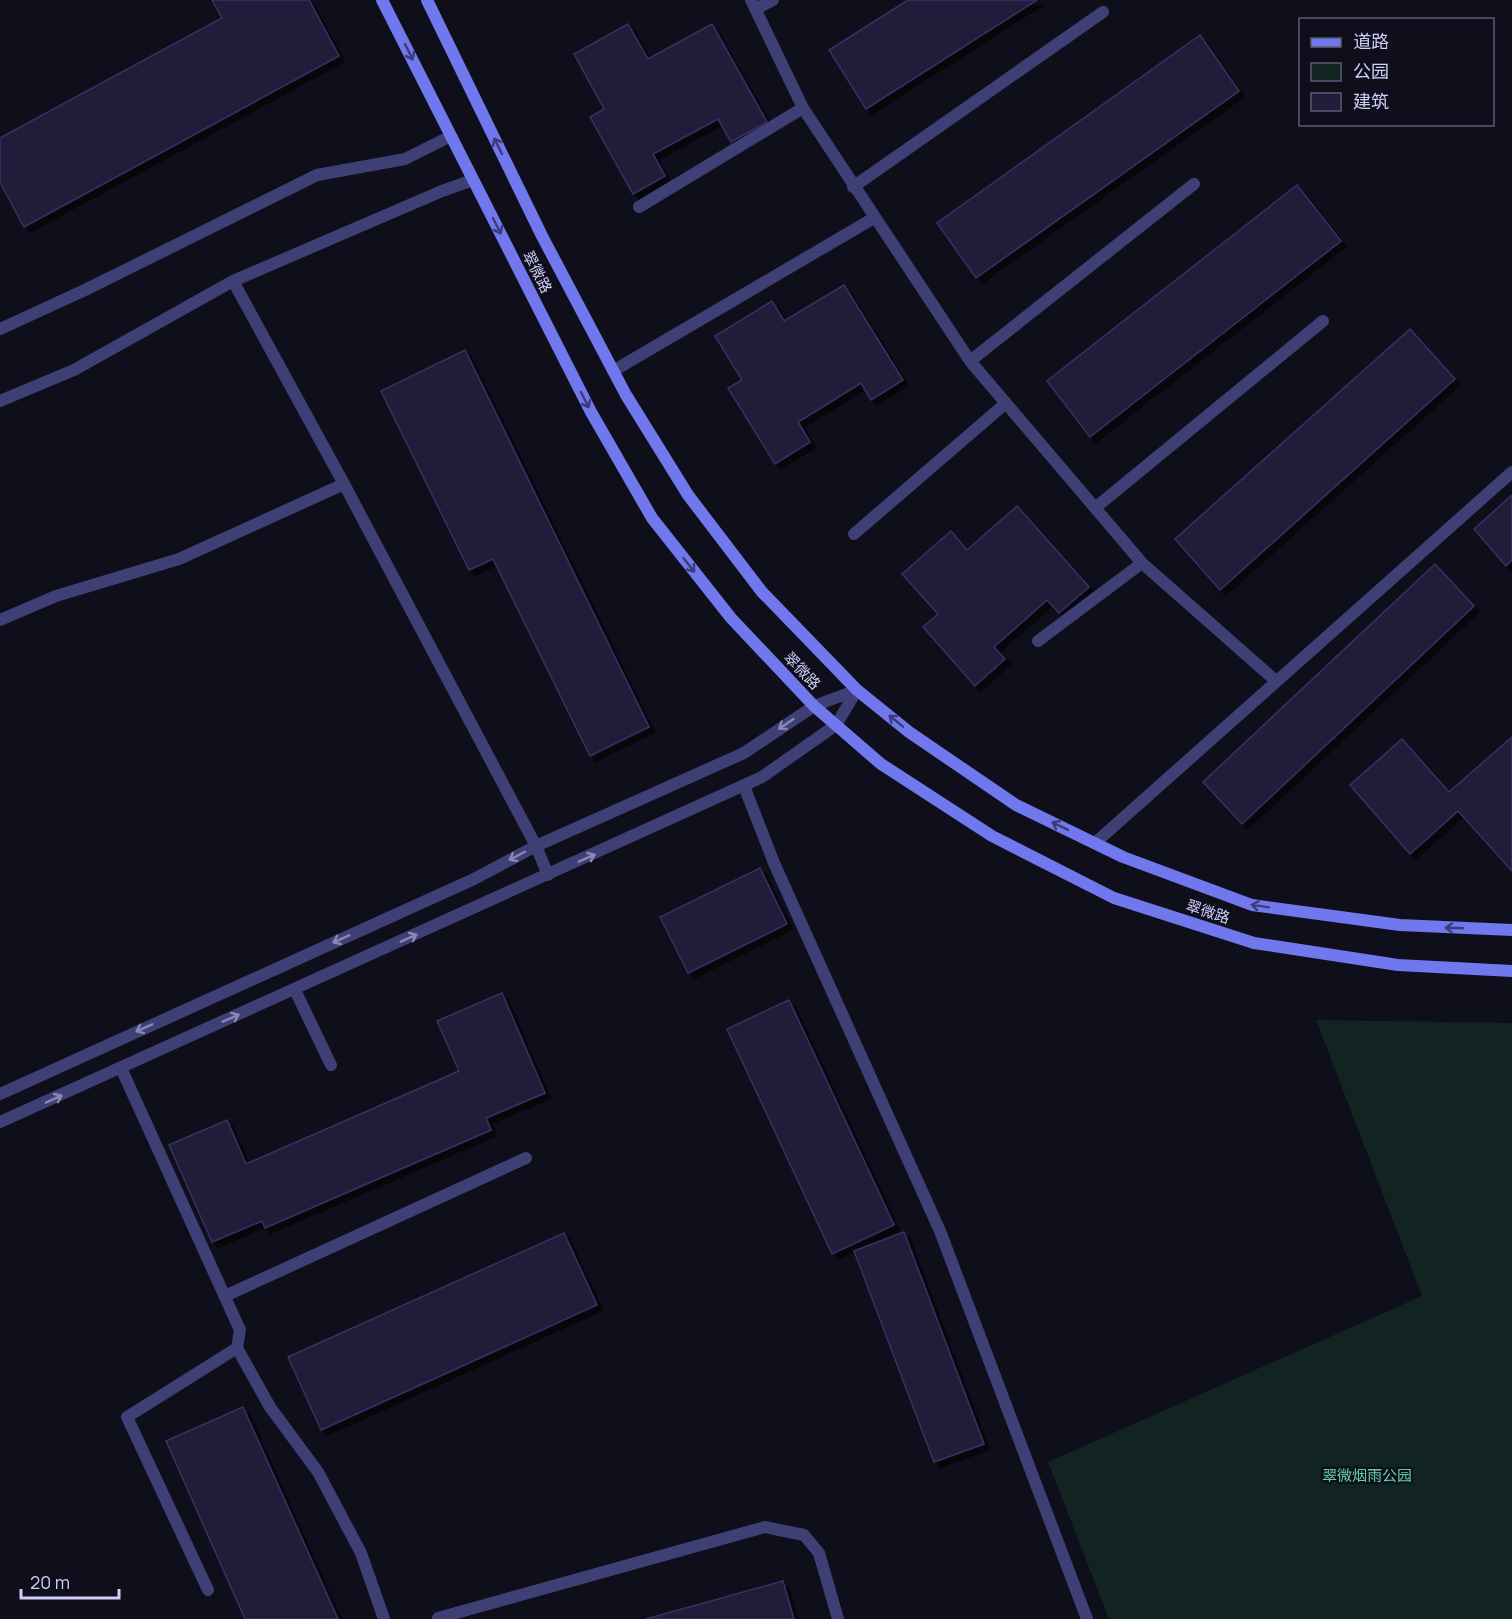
<svg xmlns="http://www.w3.org/2000/svg" width="1512" height="1619" viewBox="0 0 1512 1619" font-family="Manrope,'Noto Sans SC',sans-serif">
  <style>
    .green { fill: #112422 }
    .building { fill: #201c3a; stroke: #373163; stroke-width: 1.5; filter: url(#shadow) }
    .lines { fill: none; stroke-linecap: round; stroke-linejoin: round }
    .lane { stroke: #3e4075; stroke-width: 12 }
    .street { stroke: #3e4075; stroke-width: 12 }
    .secondary { stroke: #7177ed; stroke-width: 12 }
    .oneway { stroke: #3b3d79 }
    .oneway2 { stroke: #8787b7 }
    .labels { text-anchor: middle; stroke-width: 4.5; stroke-linejoin: round; paint-order: stroke }
    .street-label { font-size: 15px; fill: #d0cef9; stroke: #0f0e1b }
    .park-label { font-size: 15px; fill: #64ceac; stroke: #0f0e1b }
  </style>
  <defs>
    <filter id="shadow"><feDropShadow dx="5.5" dy="5.5" stdDeviation="0" flood-color="#0009"/></filter>
  </defs>
  <rect width="100%" height="100%" fill="#0f0e1b"/>
  <!-- green -->
  <path class="green" d="M1316,1020L1512,1023V1619H1109L1048,1462L1422,1296Z"/>
  <!-- building -->
  <path class="building" d="M212,0H309L339,56L24,227L0,182V138L222,18Z
    M908,0H1037L866,109L829,50Z
    M628,24L648,59L712,24L767,122L731,142L718,119L653,154L665,176L633,194L590,117L604,109L574,54Z
    M1200,35L1239,91L976,278L937,223Z
    M1297,185L1341,241L1090,437L1047,381Z
    M844,285L903,380L871,400L861,383L798,422L810,442L775,464L728,388L742,380L715,336L772,301L784,321Z
    M1410,329L1455,379L1220,590L1175,539Z
    M465,350L649,727L590,756L493,559L469,570L381,391Z
    M1512,495V560L1506,566L1474,529Z
    M1017,506L1089,587L1059,613L1047,600L994,647L1005,659L975,686L923,627L938,614L902,574L951,531L967,550Z
    M1435,564L1474,606L1242,824L1203,782Z
    M1512,737V871L1458,811L1410,854L1350,785L1402,739L1449,792Z
    M760,868L787,924L688,973L660,917Z
    M502,993L545,1093L486,1118L491,1130L265,1228L262,1221L212,1242L169,1145L227,1120L246,1164L459,1071L437,1021Z
    M789,1000L894,1225L832,1254L727,1029Z
    M904,1232L984,1444L934,1462L854,1251Z
    M564,1233L597,1305L321,1430L288,1357Z
    M243,1407L338,1619H245L166,1441Z
    M783,1581L794,1619H646Z"/>
  <g class="lines">
    <!-- lane -->
    <path class="lane" d="M0,329L87,289L317,175L405,159L451,136
      M744,786L774,863L940,1231L1087,1619
      M295,990L331,1065
      M121,1068L240,1330L237,1348L127,1417L208,1590
      M225,1296L526,1158
      M237,1348L270,1407L318,1472L361,1553L384,1619
      M438,1618L765,1527L804,1535L819,1553L838,1619"/>
    <!-- street -->
    <path class="street" d="M751,0L803,108L970,361L1142,563L1276,681
      M756,9L773,0
      M853,187L1103,12
      M639,207L803,108
      M233,281L344,484L536,846L548,875
      M970,361L1194,184
      M613,371L874,218
      M0,401L74,370L233,281L442,191L473,180
      M1095,508L1323,321
      M854,534L1006,403
      M0,620L56,596L179,559L344,484
      M1038,641L1142,563
      M1095,843L1512,472
      M0,1094L474,879L536,846L744,753L814,706L857,690
      M0,1122L762,777L836,725L857,690"/>
    <!-- secondary -->
    <path class="secondary" d="M382,0L591,412L652,518L731,618L814,706L881,764L992,836L1114,898L1254,943L1398,965L1512,971
      M427,0L542,236L626,395L688,495L762,592L857,690L909,732L1016,805L1123,857L1252,905L1400,925L1512,930"/>
  </g>
  <!-- one-way arrows -->
  <defs><path id="oneway-shaft" d="M-6 0H5M1.5-3L5.5 0L1.5 3" fill="none" stroke-width="1.6" stroke-linecap="round" stroke-linejoin="round" transform="scale(1.5)"/></defs>
  <g class="oneway">
    <use href="#oneway-shaft" transform="translate(409 52) rotate(63)"/>
    <use href="#oneway-shaft" transform="translate(498 146) rotate(-116)"/>
    <use href="#oneway-shaft" transform="translate(497 226) rotate(63)"/>
    <use href="#oneway-shaft" transform="translate(585 400) rotate(63)"/>
    <use href="#oneway-shaft" transform="translate(689 565) rotate(52)"/>
    <use href="#oneway-shaft" transform="translate(896 721) rotate(-141)"/>
    <use href="#oneway-shaft" transform="translate(1060 826) rotate(-154)"/>
    <use href="#oneway-shaft" transform="translate(1260 906) rotate(-171)"/>
    <use href="#oneway-shaft" transform="translate(1454 928) rotate(-178)"/>
  </g>
  <g class="oneway2">
    <use href="#oneway-shaft" transform="translate(786 724) rotate(146)"/>
    <use href="#oneway-shaft" transform="translate(517 856) rotate(152)"/>
    <use href="#oneway-shaft" transform="translate(587 858) rotate(-24)"/>
    <use href="#oneway-shaft" transform="translate(409 938) rotate(-24)"/>
    <use href="#oneway-shaft" transform="translate(341 939) rotate(156)"/>
    <use href="#oneway-shaft" transform="translate(231 1018) rotate(-24)"/>
    <use href="#oneway-shaft" transform="translate(144 1028) rotate(156)"/>
    <use href="#oneway-shaft" transform="translate(54 1099) rotate(-24)"/>
  </g>
  <g class="labels">
    <!-- street labels -->
    <g class="street-label">
      <text transform="translate(537 272) rotate(63)" y="5">翠微路</text>
      <text transform="translate(802 671) rotate(46)" y="5">翠微路</text>
      <text transform="translate(1208 912) rotate(18)" y="5">翠微路</text>
    </g>
    <!-- park labels -->
    <g class="park-label">
      <text x="1367" y="1481">翠微烟雨公园</text>
    </g>
  </g>
  <!-- legend -->
  <rect x="1299" y="18" width="195" height="108" fill="#0f0e1b" stroke="#5c5b74" stroke-width="1.5"/>
  <rect x="1311" y="38" width="30" height="9" fill="#7177ed" stroke="#5c5b74" stroke-width="1.5"/>
  <text x="1353" y="48" font-size="18" fill="#d0cef9">道路</text>
  <rect x="1311" y="63" width="30" height="18" fill="#112422" stroke="#5c5b74" stroke-width="1.5"/>
  <text x="1353" y="78" font-size="18" fill="#d0cef9">公园</text>
  <rect x="1311" y="93" width="30" height="18" fill="#201c3a" stroke="#5c5b74" stroke-width="1.5"/>
  <text x="1353" y="108" font-size="18" fill="#d0cef9">建筑</text>
  <!-- scale -->
  <path d="M21 1589v9h98v-9" fill="none" stroke="#d0cef9" stroke-width="3"/>
  <text x="30" y="1589" font-size="18" fill="#d0cef9" stroke="#0f0e1b" stroke-width="4.5" paint-order="stroke">20 m</text>
</svg>
